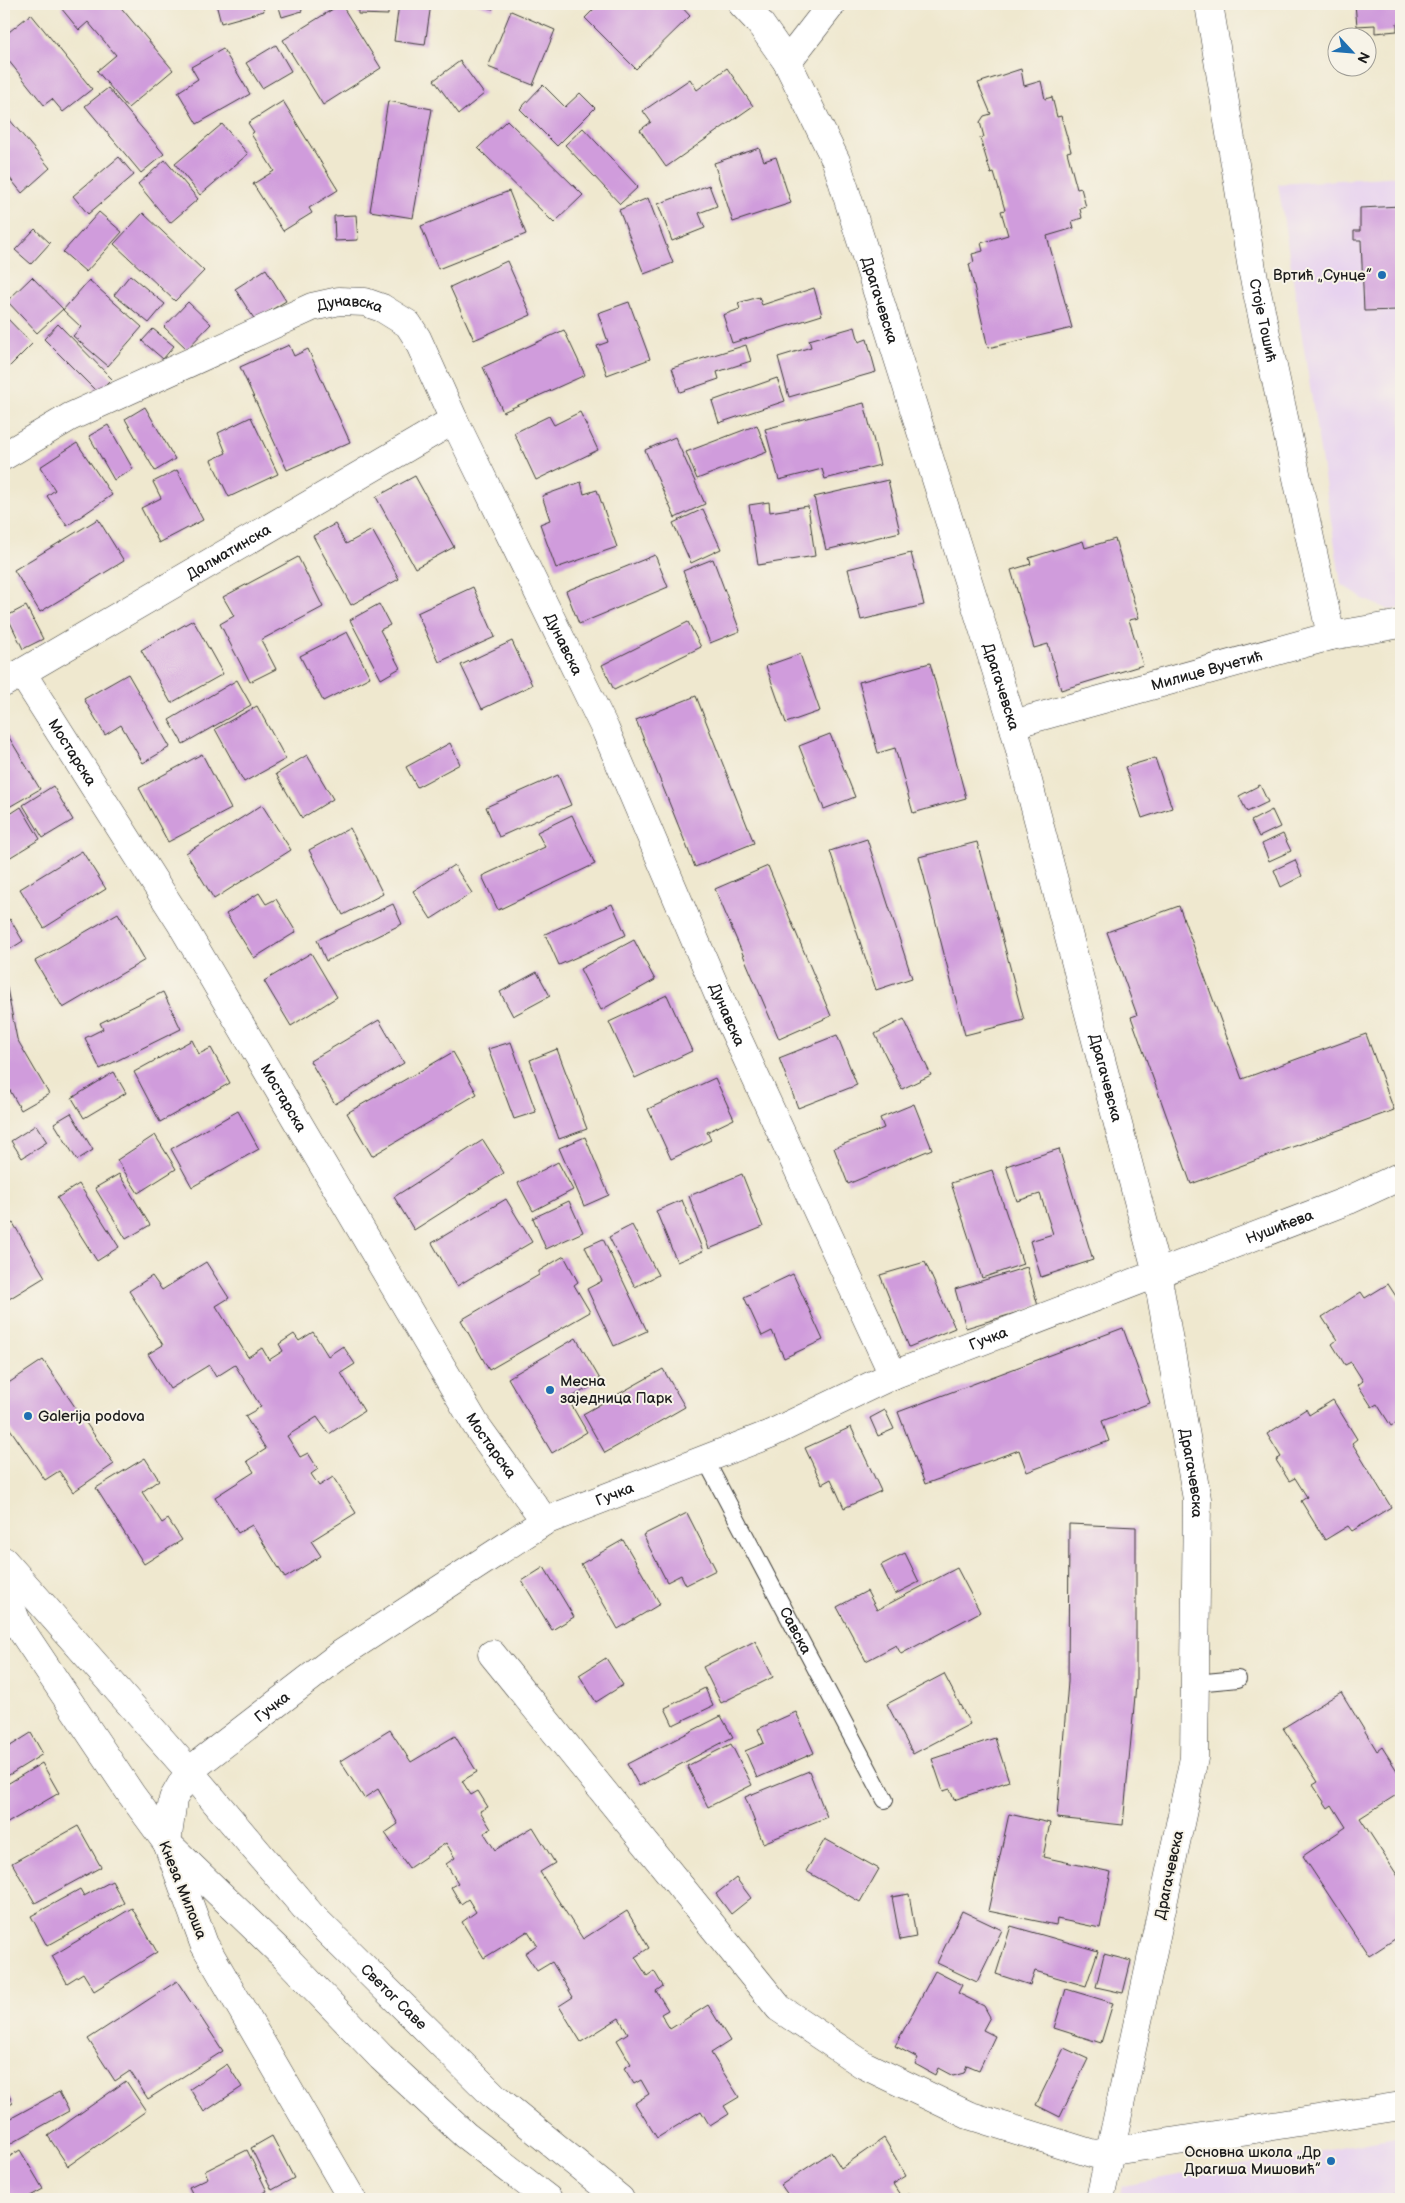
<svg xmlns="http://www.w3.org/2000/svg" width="1405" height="2203" viewBox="0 0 1405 2203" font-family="'Balsamiq Sans',sans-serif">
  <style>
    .built { fill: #e7d2ef }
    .building { fill: #d09cdc }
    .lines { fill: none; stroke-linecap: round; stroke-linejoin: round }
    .service-casing { stroke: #3c3b37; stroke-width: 18 }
    .minor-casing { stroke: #3c3b37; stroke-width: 29 }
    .secondary-casing { stroke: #3c3b37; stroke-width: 29 }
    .service { stroke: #fff; stroke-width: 16 }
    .minor { stroke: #fff; stroke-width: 28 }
    .secondary { stroke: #fff; stroke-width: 28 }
    .poi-dot { fill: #1f6fb2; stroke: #f7f3e8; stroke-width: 2 }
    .labels { text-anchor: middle; stroke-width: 4; stroke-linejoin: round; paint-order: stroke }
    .poi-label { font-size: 15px; fill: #1c1c1c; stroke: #f7f3e8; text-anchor: end }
    .street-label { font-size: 15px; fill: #1c1c1c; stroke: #f7f3e8 }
  </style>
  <rect width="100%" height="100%" fill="#f7f3e8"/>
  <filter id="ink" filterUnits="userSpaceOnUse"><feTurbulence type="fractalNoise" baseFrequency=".02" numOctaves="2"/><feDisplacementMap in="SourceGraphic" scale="10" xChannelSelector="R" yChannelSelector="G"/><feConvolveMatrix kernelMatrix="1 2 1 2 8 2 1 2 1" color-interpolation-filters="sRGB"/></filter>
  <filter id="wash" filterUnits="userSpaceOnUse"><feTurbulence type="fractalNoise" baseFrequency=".0096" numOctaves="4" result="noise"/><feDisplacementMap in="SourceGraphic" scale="20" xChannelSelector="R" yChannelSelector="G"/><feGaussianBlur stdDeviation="1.12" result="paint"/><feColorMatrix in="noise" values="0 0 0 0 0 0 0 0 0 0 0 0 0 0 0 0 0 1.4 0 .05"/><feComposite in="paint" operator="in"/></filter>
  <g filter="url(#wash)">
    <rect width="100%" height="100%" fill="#efe8cf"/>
    <!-- built -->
    <path class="built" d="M1401,176V608L1390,610L1363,599L1341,584L1278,184Z
      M1401,2137V2199H1119L1122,2186Z"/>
    <g id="blocks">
      <!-- building -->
      <path class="building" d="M66,4H118L173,70L128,108L97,71L116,55L88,22L79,30L61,8Z
        M216,4H262L264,11L221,23Z
        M278,4H300L302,11L282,17Z
        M341,4L381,68L323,105L283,40Z
        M358,4H388V15L358,14Z
        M399,4H431L425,45L394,41Z
        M477,4H495L493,9Z
        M599,4H679L690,16L636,69L585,18Z
        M1355,4H1401V23H1397V31L1375,33V25L1357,26Z
        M511,11L555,30L533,85L488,67Z
        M31,14L92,89L63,112L52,99L44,105L4,55V36Z
        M276,45L291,71L262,88L246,63Z
        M223,49L250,94L197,124L178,92L198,79L191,67Z
        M460,61L484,94L459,114L434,80Z
        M727,68L753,106L666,167L640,130L651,122L643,111L690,79L697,90Z
        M1021,69L1024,86L1041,81L1045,99L1052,97L1057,117L1061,116L1071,151L1067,152L1077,189L1081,188L1086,207L1080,209L1082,218L1072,221L1074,228L1047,236L1072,328L988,348L969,264L974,262L972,254L983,251L981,243L1008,235L1001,211L1005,210L994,173L991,174L980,138L984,137L980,122L984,116L991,114L978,83Z
        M543,85L565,107L580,93L595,108L557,146L520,109Z
        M108,88L164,154L141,173L85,106Z
        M283,101L338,190L309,208L312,213L283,231L253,184L274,171L251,134L254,132L248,123Z
        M388,101L432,109L413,218L370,211Z
        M4,113L50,168L22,193L4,171Z
        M507,120L583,195L554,223L478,148Z
        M222,124L248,154L200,195L175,164Z
        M583,128L638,187L620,204L565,145Z
        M759,148L764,161L776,157L791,203L733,222L714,163Z
        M119,157L134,175L88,214L73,196Z
        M165,160L198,199L170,223L138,184Z
        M709,185L717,206L699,213L705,228L672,241L658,204Z
        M509,191L526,234L438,269L421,226Z
        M648,198L673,263L644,274L619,210Z
        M1401,206V319H1398V310L1364,311L1361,240H1354V231H1360V208Z
        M99,212L122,232L86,272L63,252Z
        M143,213L204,271L175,301L114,244Z
        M356,215L358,240L335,241L334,216Z
        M35,229L50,243L31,264L15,250Z
        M507,261L531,315L474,340L450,287Z
        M266,269L286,301L255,320L235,289Z
        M130,275L165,304L149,323L114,295Z
        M32,277L63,309L37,333L7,301Z
        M89,280L142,327L108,366L73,336L81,327L63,310Z
        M814,288L822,315L732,343L723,315L740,309L738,303L759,297L762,305Z
        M188,302L211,324L187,349L164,327Z
        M629,302L650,359L607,375L597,346L608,342L598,313Z
        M4,315L32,344L4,372Z
        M58,324L112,379L98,393L44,339Z
        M855,327L859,342L867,339L876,372L789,397L778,357L811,347L809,340Z
        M153,329L174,346L163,359L142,341Z
        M564,330L585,375L503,412L483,367Z
        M289,345L294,356L308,349L350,442L287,470L240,367Z
        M746,345L751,361L717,372L719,379L680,392L672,368Z
        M777,378L785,401L719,423L712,401Z
        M864,403L880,465L825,479L822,469L779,480L765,429Z
        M145,407L175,459L155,471L125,419Z
        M580,412L598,450L536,480L514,433L549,416L554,425Z
        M251,417L278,474L229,497L211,460L226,453L218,433Z
        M108,425L133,469L114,480L89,436Z
        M757,425L767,452L697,479L686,452Z
        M675,437L705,504L675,518L645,450Z
        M77,443L112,495L67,526L47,496L55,490L40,467Z
        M177,470L203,520L159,543L141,508L161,498L153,482Z
        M415,476L454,547L415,568L376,497Z
        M888,480L900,532L826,550L814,497Z
        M581,482L584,494L597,490L617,547L556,568L540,524L550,520L542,496Z
        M769,502L770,512L808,506L815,556L758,565L749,505Z
        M703,509L721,549L691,563L673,523Z
        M98,519L124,561L40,612L14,570Z
        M335,524L346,544L372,530L399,579L351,605L313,536Z
        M1115,539L1139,618L1129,620L1143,665L1061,690L1048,644L1034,648L1011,570L1031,564L1029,558L1083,541L1085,548Z
        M911,553L924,605L861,620L848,569Z
        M655,555L668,587L579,624L566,591Z
        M298,557L323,607L261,640L276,669L250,682L220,624L234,616L223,597Z
        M713,559L740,631L710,643L683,571Z
        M473,587L495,637L439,662L417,613Z
        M379,604L390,625L380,630L400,668L381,679L350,620Z
        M26,606L43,639L23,649L7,616Z
        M193,620L223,674L171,703L141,650Z
        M688,622L701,647L614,690L602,665Z
        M347,632L370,677L323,701L300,656Z
        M512,641L532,685L482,709L461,665Z
        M800,654L820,711L786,723L766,666Z
        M930,663L966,798L913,813L895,748L878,753L859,682Z
        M128,674L170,747L143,763L121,725L105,735L84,699Z
        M237,680L251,705L183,744L169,720Z
        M696,696L754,843L695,867L636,720Z
        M257,706L286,759L244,782L215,729Z
        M4,729L40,789L4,810Z
        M830,734L855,797L824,809L799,746Z
        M450,743L460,764L417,787L406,767Z
        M202,754L231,809L168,842L139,788Z
        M307,755L333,799L302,818L276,774Z
        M1155,758L1172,808L1142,818L1125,767Z
        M558,775L571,805L499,837L486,807Z
        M1260,785L1268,802L1247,812L1239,796Z
        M53,786L73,820L43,838L23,805Z
        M262,805L291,850L214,899L186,853Z
        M21,807L40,839L4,861V818Z
        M1272,810L1280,827L1259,837L1251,821Z
        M572,815L595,864L498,910L482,876L545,847L537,832Z
        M350,828L383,894L343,915L309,850Z
        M1283,834L1291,851L1269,861L1262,844Z
        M867,839L912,978L876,990L830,851Z
        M977,842L1024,1020L965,1035L919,857Z
        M82,851L106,889L44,928L20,889Z
        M1295,860L1302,876L1281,887L1274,870Z
        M454,865L472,893L431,919L413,891Z
        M768,866L831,1016L779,1039L715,889Z
        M259,893L266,904L276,899L296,932L254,958L226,914Z
        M393,904L402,924L326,961L317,940Z
        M612,904L626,935L559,965L545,934Z
        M1179,906L1242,1079L1366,1034L1394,1110L1191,1184L1131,1017L1137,1015L1107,932Z
        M118,913L145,960L63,1008L35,961Z
        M10,919L23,941L4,953V923Z
        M634,940L655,980L601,1010L580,969Z
        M311,953L337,997L291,1026L264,981Z
        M537,972L550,996L513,1016L500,992Z
        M4,973L17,1039L49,1094L21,1110L4,1080Z
        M163,992L181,1029L100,1069L85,1038L103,1029L100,1023Z
        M667,995L692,1051L635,1078L609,1022Z
        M904,1019L931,1075L902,1089L875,1034Z
        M379,1020L404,1063L335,1104L310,1061Z
        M837,1035L857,1085L798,1108L779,1058Z
        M192,1040L199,1054L211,1048L230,1083L160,1122L134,1072Z
        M511,1042L536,1112L514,1119L488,1049Z
        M557,1049L587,1129L559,1139L530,1060Z
        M453,1052L477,1094L372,1156L347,1113Z
        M114,1072L126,1093L84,1118L72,1098Z
        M715,1078L734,1119L707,1132L711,1140L671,1159L648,1109Z
        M914,1104L932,1149L848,1184L834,1148L884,1128L880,1118Z
        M238,1111L259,1149L192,1187L171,1149Z
        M71,1113L93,1150L77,1160L54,1123Z
        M36,1125L47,1142L22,1158L11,1141Z
        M155,1135L176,1169L138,1193L117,1160Z
        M585,1137L609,1195L584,1206L559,1148Z
        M483,1140L504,1173L414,1230L394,1197Z
        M1059,1149L1093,1260L1041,1277L1030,1241L1053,1234L1040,1194L1017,1201L1006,1166Z
        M558,1162L573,1190L533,1211L518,1183Z
        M992,1170L1023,1264L982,1278L951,1183Z
        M119,1174L150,1225L126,1239L95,1188Z
        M742,1174L763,1227L709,1249L689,1196Z
        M79,1184L119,1247L97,1261L57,1198Z
        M506,1199L532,1242L457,1286L432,1243Z
        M682,1200L703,1251L677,1262L656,1211Z
        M569,1201L583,1232L546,1249L533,1218Z
        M13,1223L45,1277L4,1302V1228Z
        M632,1225L658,1275L635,1287L609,1237Z
        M603,1239L647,1331L614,1346L587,1289L602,1281L585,1247Z
        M564,1256L578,1282L574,1285L590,1312L489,1370L461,1320L539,1275V1271Z
        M206,1262L229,1298L216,1306L248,1357L262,1348L269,1360L283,1351L279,1344L294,1334L299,1341L313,1332L328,1356L343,1346L355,1364L341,1373L364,1411L329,1434L317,1417L287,1436L300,1457L308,1453L318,1469L311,1474L319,1486L333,1477L356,1513L311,1541L321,1556L285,1578L252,1525L238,1533L215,1497L254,1472L247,1461L266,1449L245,1416L261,1407L235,1365L216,1377L209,1365L170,1389L148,1354L163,1345L129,1291L152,1276L162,1290Z
        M925,1262L955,1328L909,1347L880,1275Z
        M1027,1267L1038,1306L966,1328L955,1289Z
        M793,1274L823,1340L784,1358L772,1331L762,1336L744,1297Z
        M1388,1284L1401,1304V1420L1391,1426L1377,1404L1372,1407L1358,1385L1363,1381L1351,1362L1345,1365L1332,1344L1337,1340L1322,1317L1361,1292L1365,1298Z
        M1123,1328L1150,1403L1102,1421L1109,1441L1027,1472L1019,1450L925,1484L898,1412Z
        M576,1338L601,1381L568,1399L587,1432L552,1453L508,1378Z
        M43,1360L114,1464L73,1492L59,1471L45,1480L4,1420V1386Z
        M663,1369L685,1407L605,1453L583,1414Z
        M1333,1400L1357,1439L1352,1443L1391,1507L1352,1531L1348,1526L1325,1540L1301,1501L1307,1497L1295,1478L1289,1481L1276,1460L1281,1457L1267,1434L1306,1409L1309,1415Z
        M885,1410L894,1429L878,1436L870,1418Z
        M851,1427L881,1491L844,1508L831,1479L822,1484L805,1448Z
        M145,1458L159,1480L142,1492L162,1523L168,1519L182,1540L144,1564L96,1488Z
        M687,1513L716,1570L686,1585L681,1575L667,1582L643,1535Z
        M1069,1524L1136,1527V1685L1123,1825L1057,1818L1068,1682Z
        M623,1540L660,1604L618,1629L581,1564Z
        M905,1553L919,1582L895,1594L881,1565Z
        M544,1567L574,1617L552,1630L522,1581Z
        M957,1568L980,1612L901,1654L896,1645L866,1661L837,1607L867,1591L877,1610Z
        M755,1641L773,1677L721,1703L703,1667Z
        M606,1658L623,1685L596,1702L579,1675Z
        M944,1674L970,1724L913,1754L887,1704Z
        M705,1688L713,1706L673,1725L665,1708Z
        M1341,1692L1377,1751L1382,1747L1401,1777V1792L1360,1818L1401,1881V1935L1369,1956L1303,1856L1346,1827L1332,1805L1328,1808L1313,1785L1318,1782L1283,1728Z
        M796,1712L814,1753L757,1778L745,1751L764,1743L758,1729Z
        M721,1716L733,1737L639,1786L627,1764Z
        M390,1730L411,1762L455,1736L477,1772L462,1781L471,1795L478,1791L488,1807L480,1811L491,1829L484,1833L495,1850L533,1827L555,1863L540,1872L583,1939L627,1911L649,1948L635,1957L647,1976L654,1971L663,1986L656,1991L668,2010L661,2014L670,2029L708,2005L730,2041L711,2053L739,2097L724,2106L729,2114L710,2126L701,2111L657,2138L635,2103L649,2094L641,2080L634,2084L624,2068L631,2064L617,2040L628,2033L619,2018L581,2042L559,2006L573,1997L552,1962L537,1971L525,1953L537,1945L528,1931L484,1958L462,1922L476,1912L468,1899L461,1904L451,1887L458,1883L446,1864L455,1858L446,1843L409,1868L385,1833L398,1824L378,1789L364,1798L340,1761Z
        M31,1733L43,1754L4,1778V1750Z
        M995,1738L1009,1781L954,1800L950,1789L943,1791L932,1759Z
        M731,1744L752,1785L708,1807L687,1766Z
        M42,1763L59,1793L4,1825V1786Z
        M809,1771L827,1817L763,1843L745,1797Z
        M1009,1814L1050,1823L1043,1857L1111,1872L1100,1928L1057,1919L1056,1925L988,1911Z
        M78,1826L101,1867L35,1903L12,1863Z
        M825,1839L879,1869L860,1902L806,1871Z
        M736,1878L751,1898L731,1914L716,1894Z
        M112,1881L124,1903L47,1946L31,1916L80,1889L84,1896Z
        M909,1894L916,1937L900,1940L892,1897Z
        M132,1908L157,1952L94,1991L83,1973L67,1983L52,1956Z
        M962,1911L1002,1930L977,1982L937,1963Z
        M1011,1926L1098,1951L1086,1986L1035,1971L1030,1985L996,1974Z
        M1104,1954L1131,1961L1123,1993L1096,1987Z
        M935,1971L962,1985L958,1993L984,2006L990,2017L983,2030L995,2036L979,2070L967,2065L964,2073L953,2076L938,2068L935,2075L915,2064L918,2058L895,2046Z
        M177,1981L223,2051L148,2099L130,2071L115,2081L88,2039Z
        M1066,1989L1113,2003L1101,2043L1054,2028Z
        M1064,2048L1088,2059L1060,2117L1036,2105Z
        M227,2064L242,2087L204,2112L190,2089Z
        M126,2081L146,2111L68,2166L48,2136Z
        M4,2086L13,2103L4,2108Z
        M59,2092L69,2111L4,2147V2122Z
        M272,2136L294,2178L272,2190L251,2148Z
        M884,2138L906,2176L893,2184L902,2198L909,2193L913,2199H811L809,2197L791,2199L781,2185L831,2152L841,2168Z
        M20,2150L43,2189L25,2199H4V2160Z
        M247,2150L267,2191L251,2199H195L189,2187L208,2178L205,2171Z
        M1395,2193L1401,2197V2199H1390Z"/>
    </g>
  </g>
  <g filter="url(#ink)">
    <use href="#blocks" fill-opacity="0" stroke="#3c3b37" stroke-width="1"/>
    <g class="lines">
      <!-- service casing -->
      <g class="service-casing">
        <g id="service">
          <path id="s1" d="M705,1459L885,1800"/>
          <path d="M1195,1683L1238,1679"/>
        </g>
      </g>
      <!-- minor casing -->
      <g class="minor-casing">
        <g id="minor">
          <path id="s2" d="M742,4L759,22L787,62L836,161L1013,724L1157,1273L1197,1499L1194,1758L1100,2199"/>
          <path id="s3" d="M1209,4L1252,269L1331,636"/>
          <path d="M787,62L832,4"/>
          <path id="s4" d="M4,456L70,417L312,307L339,301L365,302L382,308L408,324L417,338L454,420L605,729L730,1022L893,1375"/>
          <path id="s5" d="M22,673L180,922L476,1425L545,1521"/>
          <path id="s6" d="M4,683L454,420"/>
          <path id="s7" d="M1013,724L1331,636L1401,624"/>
          <path d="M492,1654L779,2008L864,2065L968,2115L1094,2154L1401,2106"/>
          <path id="s8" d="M352,2199L204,1944L167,1843L173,1799L189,1771L341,1654L545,1521L770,1434L893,1375L1349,1200L1401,1176"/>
        </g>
      </g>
      <!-- secondary casing -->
      <g class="secondary-casing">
        <g id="secondary">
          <path id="s9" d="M4,1561L189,1771L311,1915L495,2097L620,2199"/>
          <path d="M4,1589L18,1625L131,1794L167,1843L285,1957L381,2057L465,2135L548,2199"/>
        </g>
      </g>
      <!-- service -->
      <use href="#service" class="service"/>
      <!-- minor -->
      <use href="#minor" class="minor"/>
      <!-- secondary -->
      <use href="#secondary" class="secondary"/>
    </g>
  </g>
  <!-- markers -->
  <g class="poi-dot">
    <circle cx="1382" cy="275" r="5"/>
    <circle cx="550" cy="1390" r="5"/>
    <circle cx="28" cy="1416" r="5"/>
    <circle cx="1331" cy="2161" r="5"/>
  </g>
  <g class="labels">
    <!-- poi labels -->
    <g class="poi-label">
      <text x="1372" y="280">Вртић „Сунце”</text>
      <text x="560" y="1386" text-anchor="start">Месна<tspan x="560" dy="17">заједница Парк</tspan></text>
      <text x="38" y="1421" text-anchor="start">Galerija podova</text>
      <text x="1321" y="2157">Основна школа „Др<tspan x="1321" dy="17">Драгиша Мишовић”</tspan></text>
    </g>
    <!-- street labels -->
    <g class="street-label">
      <text dy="5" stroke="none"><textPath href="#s2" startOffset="330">Драгачевска</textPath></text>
      <text dy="5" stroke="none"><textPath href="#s4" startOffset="381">Дунавска</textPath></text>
      <text dy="5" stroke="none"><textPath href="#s3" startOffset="321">Стоје Тошић</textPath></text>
      <text dy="5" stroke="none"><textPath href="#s6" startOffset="260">Далматинска</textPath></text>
      <text dy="5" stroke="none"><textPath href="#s4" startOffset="801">Дунавска</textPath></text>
      <text dy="5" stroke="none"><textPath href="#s7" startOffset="201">Милице Вучетић</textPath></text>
      <text dy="5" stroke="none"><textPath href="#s2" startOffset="735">Драгачевска</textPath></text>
      <text dy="5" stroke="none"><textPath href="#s5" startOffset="94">Мостарска</textPath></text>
      <text dy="5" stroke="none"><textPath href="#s4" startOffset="1206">Дунавска</textPath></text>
      <text dy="5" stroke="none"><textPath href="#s2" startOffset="1140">Драгачевска</textPath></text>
      <text dy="5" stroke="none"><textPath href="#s5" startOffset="499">Мостарска</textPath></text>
      <text dy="5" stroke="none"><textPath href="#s8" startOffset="1706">Нушићева</textPath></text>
      <text dy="5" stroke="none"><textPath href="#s8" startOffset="1394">Гучка</textPath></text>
      <text dy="5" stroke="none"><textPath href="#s5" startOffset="904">Мостарска</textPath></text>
      <text dy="5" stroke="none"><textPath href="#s2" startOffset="1545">Драгачевска</textPath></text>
      <text dy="5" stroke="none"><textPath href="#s8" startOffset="989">Гучка</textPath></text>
      <text dy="5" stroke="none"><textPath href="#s1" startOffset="194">Савска</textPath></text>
      <text dy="5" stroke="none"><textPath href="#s8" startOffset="584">Гучка</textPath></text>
      <text transform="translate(1169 1875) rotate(-78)" y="5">Драгачевска</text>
      <text transform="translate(183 1890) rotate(68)" y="5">Кнеза Милоша</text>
      <text dy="5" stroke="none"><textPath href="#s9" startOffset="585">Светог Саве</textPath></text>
    </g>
  </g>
  <!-- margin -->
  <rect width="1405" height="2203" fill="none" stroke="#f7f3e8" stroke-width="20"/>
  <!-- north arrow -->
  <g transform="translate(1352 52) rotate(116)"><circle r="24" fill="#f7f3e8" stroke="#9f9d96"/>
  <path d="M0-4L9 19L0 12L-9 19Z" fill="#1f6fb2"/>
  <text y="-8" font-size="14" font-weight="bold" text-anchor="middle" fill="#1c1c1c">N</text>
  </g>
</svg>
